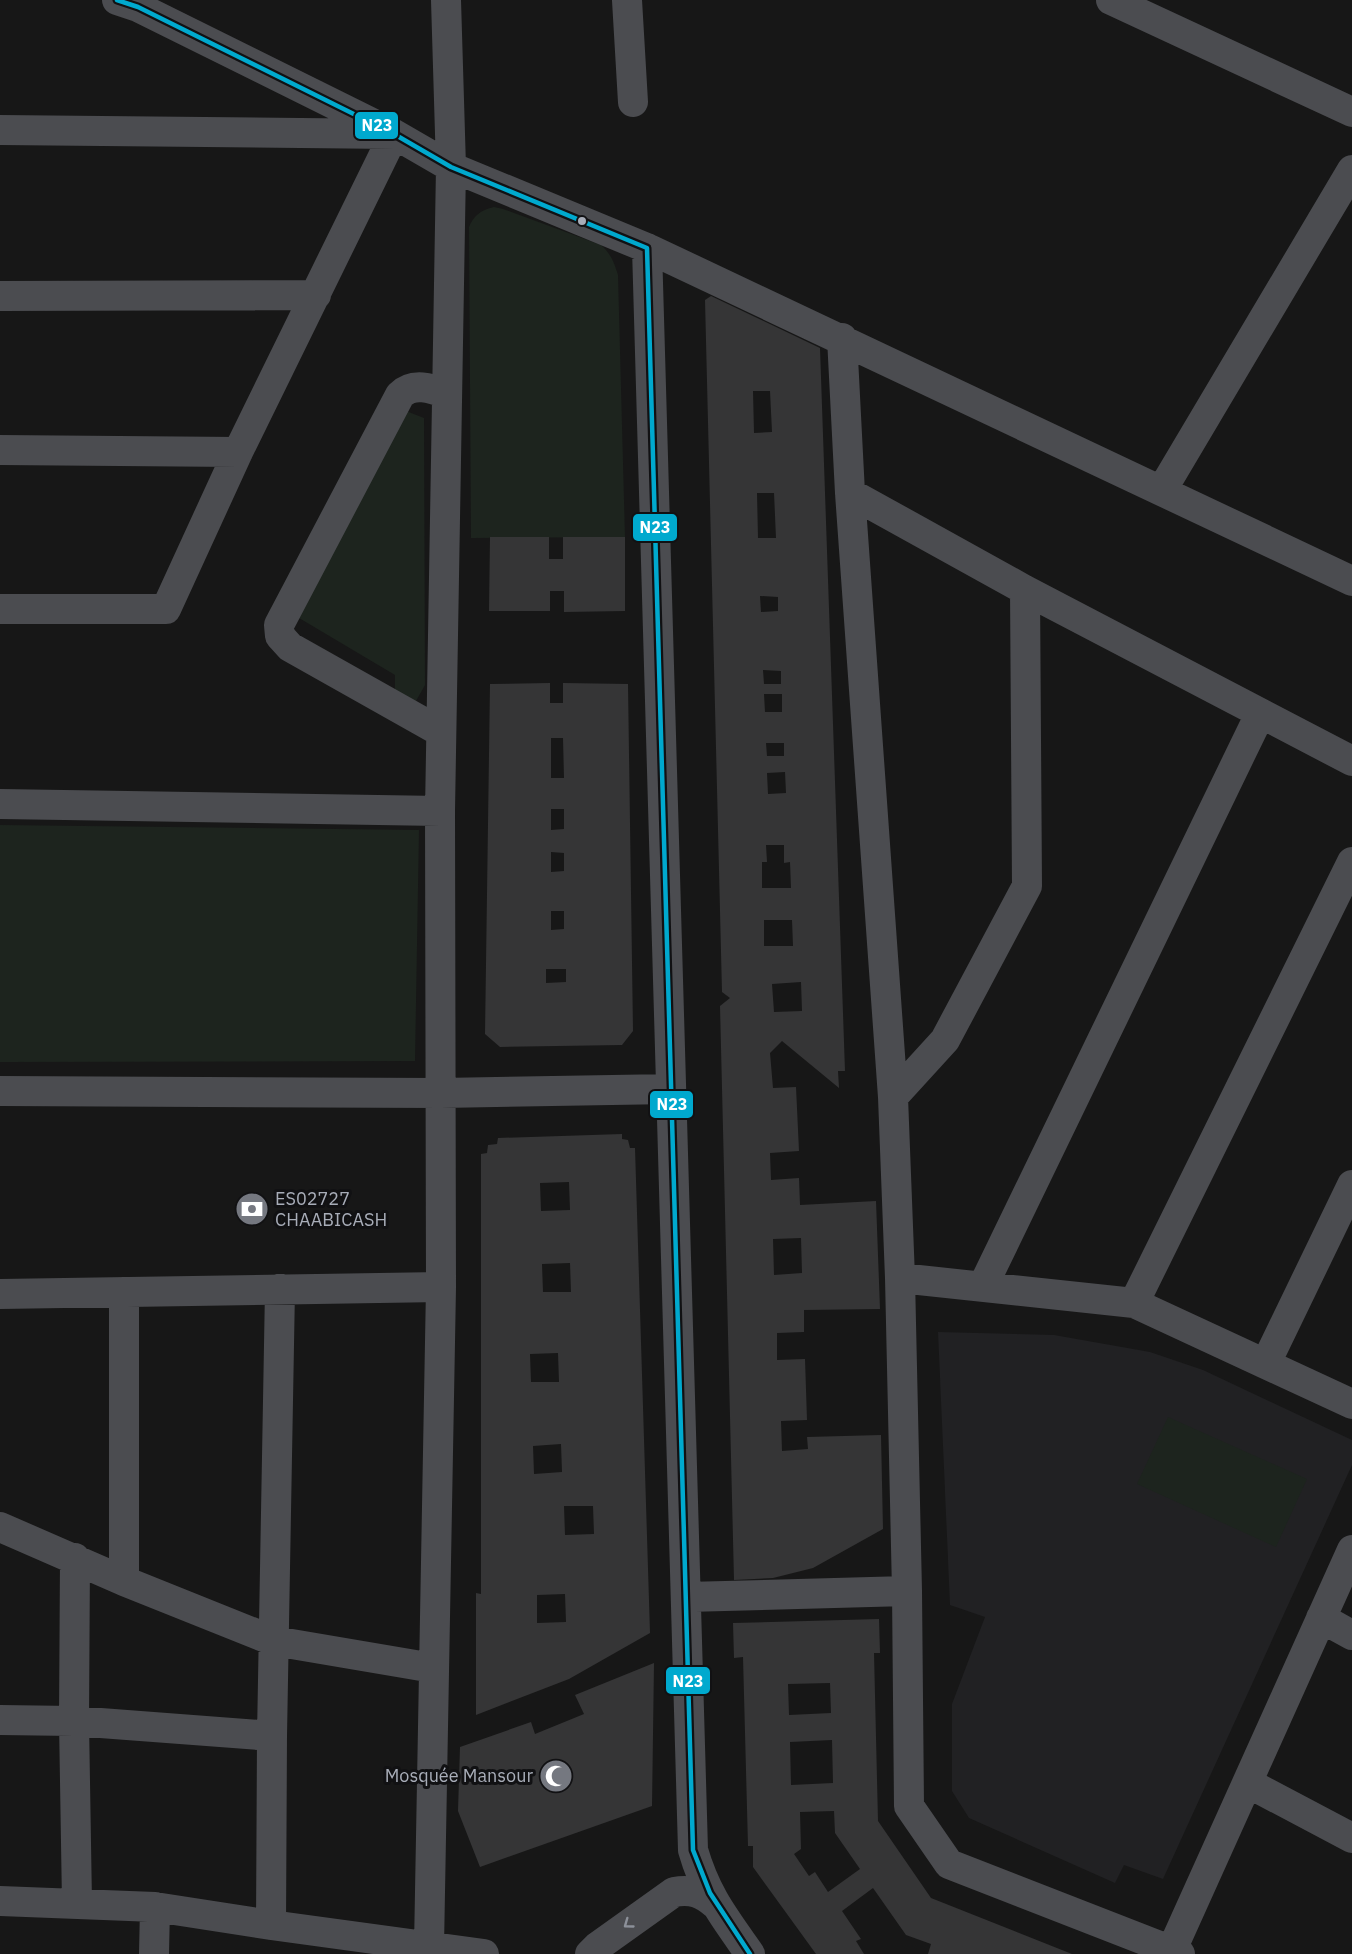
<svg xmlns="http://www.w3.org/2000/svg" width="1352" height="1954" viewBox="0 0 1352 1954" font-family="'IBM Plex Sans',sans-serif">
  <style>
    .built { fill: #212123 }
    .green { fill: #1d241e }
    .building { fill: #353536; fill-rule: evenodd }
    .lines { fill: none; stroke-linecap: round; stroke-linejoin: round }
    .minor { stroke: #4b4c50; stroke-width: 30 }
    .bus-1-casing { stroke: #111113; stroke-width: 9 }
    .bus-1 { stroke: #00a9ce; stroke-width: 4.5 }
    .oneway { stroke: #8c9099 }
    .bus-dot { fill: #a8adb8; stroke: #111113; stroke-width: 2 }
    .labels { text-anchor: middle; stroke-width: 6; stroke-linejoin: round; paint-order: stroke }
    .poi-label { font-size: 18px; fill: #a8adb8; stroke: #111113; text-anchor: start }
    .line-badge { stroke: #111113; stroke-width: 2 }
    .badge-label { font-size: 16px; text-anchor: middle; font-weight: bold; fill: #fff }
  </style>
  <rect width="100%" height="100%" fill="#171717"/>
  <!-- built -->
  <path class="built" d="M938,1332L1054,1335L1150,1352L1203,1370L1352,1440V1465L1163,1879L1124,1865L1115,1883L969,1818L952,1791V1704L985,1617L950,1605Z"/>
  <!-- green -->
  <path class="green" d="M494,207L503,209L601,245C611,254 614,262 618,275L625,537L471,538L469,227C474,215 481,210 494,207Z
    M401,409L424,418L425,685L416,701H408L395,693V675L294,615Z
    M0,825L419,830L415,1061L0,1062Z
    M1168,1417L1307,1479L1276,1547L1137,1484Z"/>
  <!-- building -->
  <path class="building" d="M711,296L820,348L845,1071H838L839,1088L782,1041L770,1053L773,1088L796,1087L799,1151L770,1153L771,1180L799,1178L800,1205L876,1201L880,1309L804,1310V1332L777,1333V1360L805,1359L807,1420L781,1421L782,1451L808,1449L807,1437L881,1435L883,1529L813,1568L773,1578L734,1580L720,1006L730,998L722,992L705,300ZM753,391H770L772,432L754,433ZM757,493H774L776,538H758ZM760,596L778,597V611L761,612ZM763,670L781,671V684H764ZM764,694H782V712H765ZM766,743H784V756H767ZM785,772L786,793L768,794L767,773ZM766,845H784V863L790,862L791,888H762V862H767ZM764,920H792L793,946H764ZM801,982L802,1011L774,1012L772,984ZM801,1238L802,1273L774,1275L773,1239Z
    M490,537H549V559H563V537H625V611L564,612V591H550V611H489Z
    M550,683V703H563V683L628,684L633,1031L622,1045L500,1047L485,1034L490,684ZM551,738H563L564,778H551ZM551,809H564V829L551,830ZM551,852L564,853V871L551,872ZM551,911H564V929L551,930ZM546,969H566V982L546,983Z
    M622,1134V1139L628,1140L630,1148H635L650,1633L569,1679L476,1715V1593L481,1594V1154L487,1153L488,1145L497,1144L498,1138ZM569,1182L570,1210L541,1211L540,1183ZM570,1263L571,1292H543L542,1264ZM558,1353L559,1382H531L530,1354ZM561,1444L562,1472L534,1474L533,1446ZM564,1506H593L594,1534L565,1535ZM565,1594L566,1622L537,1623V1595Z
    M879,1619L880,1653H874L878,1821L931,1898L1072,1954H928L931,1944L906,1935L873,1888L842,1911L861,1939L856,1941L864,1954H816L753,1867V1846H748L743,1657L734,1658L733,1623ZM830,1683L831,1713L789,1715L788,1684ZM832,1740L833,1783L791,1785L790,1742ZM834,1811L835,1833L860,1869L828,1892L815,1872L809,1876L794,1854L801,1849L800,1812Z
    M654,1663L652,1806L480,1867L458,1811L460,1747L531,1722L535,1734L584,1714L575,1695Z"/>
  <g class="lines">
    <!-- minor -->
    <path class="minor" d="M117,0L138,7L394,134L451,167L647,248L1352,581
      M627,0L633,102
      M1111,0L1352,112
      M0,130L394,134L238,452L166,609H0
      M647,248L693,1850C706,1895 724,1917 750,1954
      M0,296L316,295
      M842,338L850,493L893,1097L900,1278L907,1591L909,1806L949,1864L1180,1954
      M0,450L238,452
      M1162,490L1352,170
      M850,493L1025,590L1352,761
      M441,732L290,647L280,636L279,625L400,395C413,382 431,388 447,394
      M0,804L440,811
      M0,1091L441,1093L671,1089
      M893,1097L945,1040L1027,886L1025,590
      M900,1278L1134,1303L1352,1404
      M983,1286L1260,714
      M124,1292V1581
      M0,1294L441,1287
      M1134,1303L1352,862
      M1266,1363L1352,1185
      M0,1527L124,1581L274,1641L433,1668
      M75,1558L74,1721L77,1903
      M686,1597L907,1591
      M1321,1618L1352,1635
      M0,1720L74,1721L272,1736
      M1248,1783L1352,1838
      M0,1901L155,1907L271,1925L484,1954
      M271,1925L272,1736L280,1289
      M429,1947L441,1287L440,811L451,167L446,0
      M154,1954L155,1907
      M590,1954L597,1947L674,1892C692,1889 702,1893 715,1904
      M1170,1954L1352,1550"/>
    <!-- bus-1 casing -->
    <g class="bus-1-casing">
      <path id="bus-1" d="M117,0L138,7L394,134L451,167L647,248L693,1850L710,1893L750,1954"/>
    </g>
    <!-- bus-1 -->
    <use href="#bus-1" class="bus-1"/>
  </g>
  <!-- one-way arrows -->
  <defs><path id="oneway-chevron" d="M-2-3.5L2.5 0L-2 3.5" fill="none" stroke-width="1.6" stroke-linecap="round" stroke-linejoin="round" transform="scale(1.5)"/></defs>
  <use class="oneway" href="#oneway-chevron" transform="translate(628 1924) rotate(144)"/>
  <!-- icons -->
  <defs>
    <g id="bank-disc" transform="scale(1.725)"><circle r="9.5" fill="#757880" stroke="#111113"/><path d="M-6-4H6V4H-6ZM0-2.3a2.3 2.3 0 1 0 0 4.6a2.3 2.3 0 1 0 0-4.6Z" fill="#fff"/></g>
    <g id="mosque-disc" transform="scale(1.725)"><circle r="9.5" fill="#757880" stroke="#111113"/><path d="M3.5-4.9A6 6 0 1 0 3.5 4.9A5 5 0 1 1 3.5-4.9Z" fill="#fff"/></g>
  </defs>
  <g fill-rule="evenodd">
    <use href="#bank-disc" x="252" y="1209"/>
    <use href="#mosque-disc" x="556" y="1776"/>
  </g>
  <!-- markers -->
  <circle class="bus-dot" cx="582" cy="221" r="5"/>
  <g class="labels">
    <!-- poi labels -->
    <g class="poi-label">
      <text x="275" y="1205">ES02727<tspan x="275" dy="21">CHAABICASH</tspan></text>
      <text x="533" y="1782" text-anchor="end">Mosquée Mansour</text>
    </g>
  </g>
  <g class="line-badge">
    <rect x="354" y="111" width="45" height="29" rx="6" fill="#00a9ce"/>
    <rect x="632" y="513" width="46" height="29" rx="6" fill="#00a9ce"/>
    <rect x="649" y="1090" width="45" height="29" rx="6" fill="#00a9ce"/>
    <rect x="665" y="1666" width="46" height="29" rx="6" fill="#00a9ce"/>
  </g>
  <g class="badge-label">
    <text x="377" y="131">N23</text>
    <text x="655" y="533">N23</text>
    <text x="672" y="1110">N23</text>
    <text x="688" y="1687">N23</text>
  </g>
</svg>
